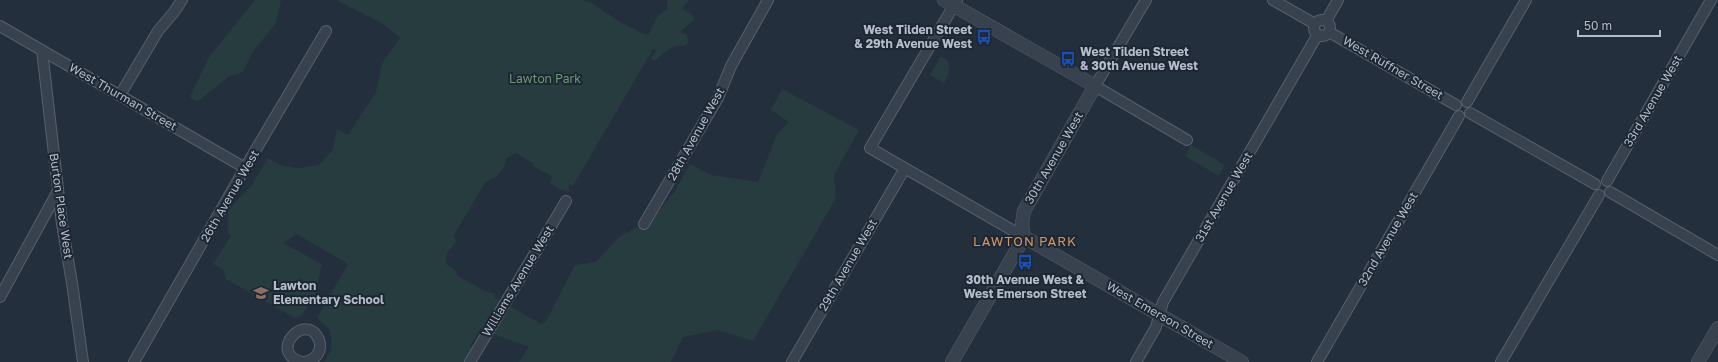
<svg xmlns="http://www.w3.org/2000/svg" width="1718" height="362" viewBox="0 0 1718 362" font-family="'Golos Text',sans-serif">
  <style>
    .green { fill: #263c3f }
    .lines { fill: none; stroke-linecap: round; stroke-linejoin: round }
    .minor-casing { stroke: #565f6c; stroke-width: 12 }
    .tertiary-casing { stroke: #565f6c; stroke-width: 14 }
    .minor { stroke: #38414e; stroke-width: 10 }
    .tertiary { stroke: #38414e; stroke-width: 13 }
    .labels { text-anchor: middle; stroke-width: 4; stroke-linejoin: round; paint-order: stroke }
    .poi-label { font-size: 12px; font-weight: bold; fill: #b4bcc9; stroke: #1d2633; text-anchor: start }
    .street-label { font-size: 12px; fill: #b4bcc9; stroke: #1d2633 }
    .park-label { font-size: 12px; fill: #6b9a76; stroke: #1d2633 }
    .neighbourhood-label { font-size: 13px; letter-spacing: 1px; fill: #d59563; stroke: #1d2633 }
  </style>
  <rect width="100%" height="100%" fill="#242f3e"/>
  <!-- green -->
  <path class="green" d="M255,0H281L276,23L252,53L243,72L228,77L197,102L190,97L209,57Z
    M337,0H583C587,2 591,2 595,5C612,17 628,28 648,35L657,17L667,9V0H689L682,9L691,13L695,20C689,23 686,28 680,32L686,34L689,42L685,46C669,44 666,53 654,61L651,59L656,50L653,49L573,186L569,184V192L561,190L550,183L552,176L534,167V164L516,153L507,158C504,170 498,178 486,181L454,235L456,242L447,253L446,264L454,269L458,276L485,291L496,294L494,297L541,324L546,321L575,265L596,262L619,237L653,219L675,191L690,164L711,175L758,182L777,134L789,122L771,110L782,89L859,130L834,175L836,198L753,341L718,330L683,337L671,362H519L529,347L498,336L481,328L470,346L472,348L464,362H324L332,349L330,330L317,318L348,264L297,234L283,243L322,264L315,295L302,315L295,318L226,279L223,269L213,264L231,236L228,234V210L251,186L268,158L283,166L299,168L319,165L333,149L337,129L348,135L376,92L382,63L400,38C382,19 358,13 337,0Z
    M941,56L948,61L949,73L944,83L930,75Z
    M1191,145L1225,165L1219,176L1185,156Z"/>
  <g class="lines">
    <!-- minor casing -->
    <g class="minor-casing">
      <path id="minor" d="M957,0L870,148L1024,237
        M1146,0L1095,86L1187,140
        M1273,0L1315,24
        M1314 28a8 8 0 1 1 16 0a8 8 0 1 1-16 0Z
        M1326,21L1338,0
        M0,26L245,168
        M1329,32L1456,105
        M42,50L62,224L72,283L83,362
        M120,95L158,31L174,12L182,0
        M1467,102L1526,0
        M1470,113L1595,184
        M1607,181L1711,0
        M1610,192L1718,255
        M644,224L718,98L731,66L768,0
        M0,297L58,191
        M134,362L245,168L326,31
        M302,362C266,352 307,310 319,340C323,351 315,361 304,362
        M470,362L566,201
        M792,362L905,168
        M1136,362L1156,327L1163,302L1318,34
        M1317,362L1459,116
        M1501,362L1599,195"/>
    </g>
    <!-- tertiary casing -->
    <g class="tertiary-casing">
      <path id="tertiary" d="M944,0L1095,86L1024,211L1022,224L1024,237L952,362
        M1024,237L1242,362
        M1698,362L1718,328"/>
    </g>
    <!-- minor -->
    <use href="#minor" class="minor"/>
    <!-- tertiary -->
    <use href="#tertiary" class="tertiary"/>
  </g>
  <!-- icons -->
  <defs>
    <g id="bus-bare" transform="scale(1.2)"><path d="M-5-6H5V4H4V6H2V4H-2V6H-4V4H-5ZM-3.5-4V0h7V-4ZM-3.5 1.2v1.5H-2V1.2ZM2 1.2v1.5H3.5V1.2Z" fill="#1a4fb4" stroke="#1d2633" stroke-width="2.5" paint-order="stroke"/></g>
    <g id="school-bare" transform="scale(1.2)"><path d="M0-5L7-2L0 1L-7-2ZM-4 1L0 2.5L4 1V4Q0 6-4 4Z" fill="#8d6e63" stroke="#1d2633" stroke-width="2.5" paint-order="stroke"/></g>
  </defs>
  <g fill-rule="evenodd">
    <use href="#bus-bare" x="984" y="37"/>
    <use href="#bus-bare" x="1068" y="59"/>
    <use href="#bus-bare" x="1025" y="262"/>
    <use href="#school-bare" x="261" y="293"/>
  </g>
  <g class="labels">
    <!-- poi labels -->
    <g class="poi-label">
      <text x="972" y="34" text-anchor="end">West Tilden Street<tspan x="972" dy="14">&amp; 29th Avenue West</tspan></text>
      <text x="1080" y="56">West Tilden Street<tspan x="1080" dy="14">&amp; 30th Avenue West</tspan></text>
      <text x="1025" y="284" text-anchor="middle">30th Avenue West &amp;<tspan x="1025" dy="14">West Emerson Street</tspan></text>
      <text x="273" y="290">Lawton<tspan x="273" dy="14">Elementary School</tspan></text>
    </g>
    <!-- street labels -->
    <g class="street-label">
      <text transform="translate(1393 68) rotate(30)" y="4">West Ruffner Street</text>
      <text transform="translate(123 97) rotate(30)" y="4">West Thurman Street</text>
      <text transform="translate(1653 101) rotate(-60)" y="4">33rd Avenue West</text>
      <text transform="translate(696 134) rotate(-61)" y="4">28th Avenue West</text>
      <text transform="translate(1054 158) rotate(-60)" y="4">30th Avenue West</text>
      <text transform="translate(230 196) rotate(-60)" y="4">26th Avenue West</text>
      <text transform="translate(1224 197) rotate(-60)" y="4">31st Avenue West</text>
      <text transform="translate(61 206) rotate(82)" y="4">Burton Place West</text>
      <text transform="translate(1388 239) rotate(-60)" y="4">32nd Avenue West</text>
      <text transform="translate(848 265) rotate(-60)" y="4">29th Avenue West</text>
      <text transform="translate(518 281) rotate(-59)" y="4">Williams Avenue West</text>
      <text transform="translate(1160 315) rotate(30)" y="4">West Emerson Street</text>
    </g>
    <!-- park labels -->
    <g class="park-label">
      <text x="545" y="83">Lawton Park</text>
    </g>
    <!-- neighbourhood labels -->
    <g class="neighbourhood-label">
      <text x="1025" y="246">LAWTON PARK</text>
    </g>
  </g>
  <!-- scale -->
  <path d="M1578 30v6h82v-6" fill="none" stroke="#b4bcc9" stroke-width="2"/>
  <text x="1584" y="30" font-size="12" fill="#b4bcc9" stroke="#1d2633" stroke-width="3" paint-order="stroke">50 m</text>
</svg>
